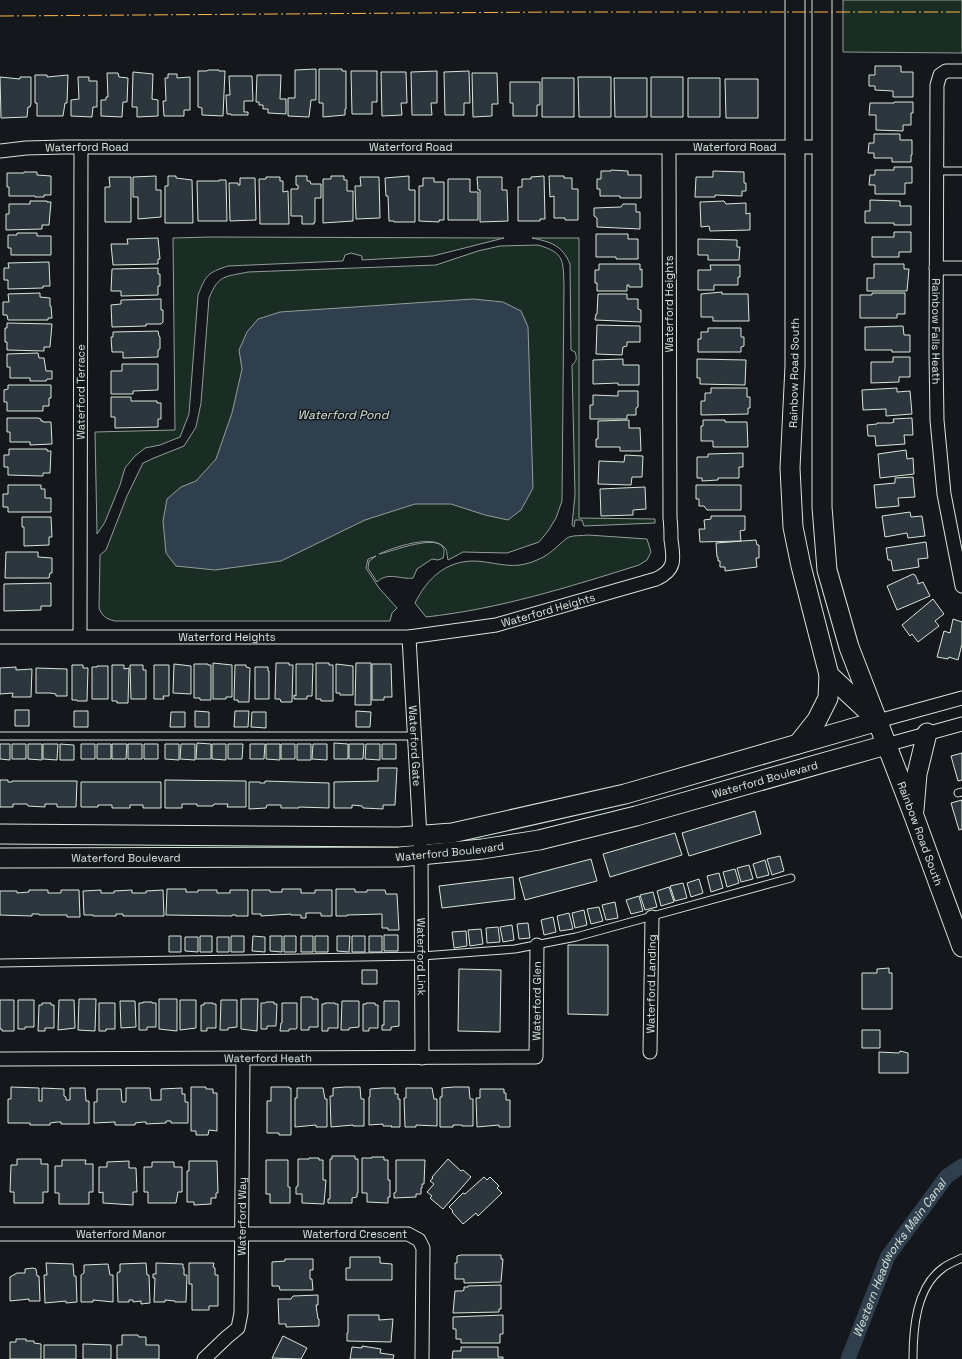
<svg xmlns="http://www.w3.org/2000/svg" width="962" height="1359" viewBox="0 0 962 1359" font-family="'Space Grotesk',sans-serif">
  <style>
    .green { fill: #1a2d24; stroke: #939e99 }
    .water { fill: #2f3f4d; stroke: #939e99 }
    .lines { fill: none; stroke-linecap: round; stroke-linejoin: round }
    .canal { stroke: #2f3f4d; stroke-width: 15 }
    .building { fill: #2c363c; stroke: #d8e6dc }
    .lane-casing { stroke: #d8e6dc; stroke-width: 9 }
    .street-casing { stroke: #d8e6dc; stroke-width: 15 }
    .secondary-casing { stroke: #d8e6dc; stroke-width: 21 }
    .lane { stroke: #14181c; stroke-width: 7 }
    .street { stroke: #14181c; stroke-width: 13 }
    .secondary { stroke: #14181c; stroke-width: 19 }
    .power { stroke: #ffb74d; stroke-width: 1; stroke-dasharray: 14 3 2 3; stroke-linecap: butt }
    .labels { text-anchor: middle; stroke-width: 3; stroke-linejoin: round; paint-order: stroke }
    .street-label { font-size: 11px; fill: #d8e6dc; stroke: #14181c }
    .water-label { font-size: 12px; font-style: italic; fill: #d8e6dc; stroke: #14181c }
  </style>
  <rect width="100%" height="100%" fill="#14181c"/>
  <!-- green -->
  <path class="green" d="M843,0H962V53L843,52Z
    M211,237L504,238L433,256L362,260V256L351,253L345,255L343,261L228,266C207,273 206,275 198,295L189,414L180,437L160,445L145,448L135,456L125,468L120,485L105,522L97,534L95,432L175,430L173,238Z
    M532,238H579V518L655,519V523L584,526L582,520H575L574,527L572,525L575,495L572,365C577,361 577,358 575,352L571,350L570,264C562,245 551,242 532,238Z
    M538,245C565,253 563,260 564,286L562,501L556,518L548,531L539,542L507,553L463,552L448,560C447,556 447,550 445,548C434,533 392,548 379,554C389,553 453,526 443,558L438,560L432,559L417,569L413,578C401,580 388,571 377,582L368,568L369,561L376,556L368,559L366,568L379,588L397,608L392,613L390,621H115C106,619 102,616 99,608L100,555L106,550L127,496L143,463L154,458L184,446L196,427L201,403L209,298C219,274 225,277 248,272L436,265L478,251L500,246Z
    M588,535L647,539L651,552L647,560L639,565C569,587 499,609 426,617L415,603C427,579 445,561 474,561C498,562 512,571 537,560C545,557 554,550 560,544C563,542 566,538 569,537C575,535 582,536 588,535Z"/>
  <!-- water -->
  <path class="water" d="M473,299L503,302L521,311L528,327L533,488L521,510L508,520L485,515L451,504H415L365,520L281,561L215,570L176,566L166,553L163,521L167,499L181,487L196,481L216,459L232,413L242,369L239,350L247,332L258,319L280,312Z"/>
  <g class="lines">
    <!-- canal -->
    <path class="canal" id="s1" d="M848,1359L888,1256L947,1176L962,1166"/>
  </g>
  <!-- building -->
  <path class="building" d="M875,66H901V72H913V97H893V91L875,90V86H869V75H875Z
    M316,69V100H311L309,117L288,116V98H295V70Z
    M319,69H342V71H346V109H345V115L323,117V103H319Z
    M208,70H219V71H225L223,116L202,115V108L198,107V71H207Z
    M351,71H377V102H372V114H352Z
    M437,71V103H431L432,115H412L411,72Z
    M469,71L470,103H464V115H445L444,72Z
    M133,72L153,74L152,99L158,100V116L137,117V107H132Z
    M381,72H406L407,103H401L402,115L382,116Z
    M107,73H118L119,77L128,78L127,102H123L122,117L101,116V100H106V97H108Z
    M472,73H497L498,104H492V116L473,117Z
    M168,74H177V78L190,77V110H184V116H164L163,101H166L165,78H168Z
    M35,75H47V77L68,75L67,103H65L63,116H37V103H35Z
    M257,75H281L280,99H286V114L268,113V109H263V105H259V102H256Z
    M229,76H252L253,101H244V112H248V115H231V114H227L226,95H230Z
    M0,77L20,79V77H31V104L30,107H28L27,117L1,118Z
    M78,77H89V81H97V107H93L92,117L71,116V100L79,99Z
    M578,77H611V117H579Z
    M651,77H683V117H651Z
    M542,78H574V117H542Z
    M614,78H647V117H615Z
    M688,78H720V117H688Z
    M725,79H758V118H726Z
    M510,82H540V105H537V116H513V103H510Z
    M894,102H913V113H911V125H903V131L876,130V115H869L870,103H894Z
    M874,134H900V140H912V155H911V162H892V158H874V153H868L869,143H874Z
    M894,167H912V183H905V194H875V185H869L870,175H875V170H894Z
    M611,170L628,171V175H641V198H620V196H600V189H597V179H601V171H611Z
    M713,171L744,172V183H746V191H742V196L715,195V197H695L696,177H713Z
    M24,172H37V175L51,176V195H44V197H35V196H9V187H7V173H24Z
    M156,176V190H161V217L138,219V197H133V177Z
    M168,176H176V178L192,180L193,223H165V186H168Z
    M296,176H307V181H310L311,184H321V198H315V222H314V224H302V216H291V189H298V185H296Z
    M331,176H344V180H347V191H353V221L323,223V179H331Z
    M409,176V190H415V222H394V221H389L388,196H386L385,178Z
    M544,176L545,219H540V221H518V187H522V179H531V177Z
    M549,176H564V178H572V189H578V220H565V218H554V196L550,197Z
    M109,177H131V222H105V187H110Z
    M266,177H280V181H283V192L288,191L289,224H260L259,179H266Z
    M360,177H379L380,218L356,219L355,186H361Z
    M477,177H502V190H507L508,221L480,222V190H478Z
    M240,178H255L256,220L230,221L229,183H238V185H240Z
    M423,178H434V182H444V220H439V222L419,221V186H423Z
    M448,179H470V192H478V220H448Z
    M219,180H226L227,221H198L197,181H219Z
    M870,200L900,201V206H911V225H894V223H865V211H870Z
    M30,201H47V202H51L49,225H42V229L6,230V214H9V204H30Z
    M724,201L726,204L746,203V214L750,213V230L710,231L709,226L701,227L700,202Z
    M623,204H636V212H640V229L597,227V218L594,216V208L621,207Z
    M894,232H911V252H899V257H872V237H894Z
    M17,233H37V236H51V255H11V248H8V235H17Z
    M596,234H628V239H638V259H616V257H596Z
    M158,238L160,259H158V264L113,265L111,244H128L127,239Z
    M698,239L737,240V247H740L739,260H708V255H698Z
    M49,262L50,286H43V288L8,289V280H4V268H9L8,263Z
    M599,264H640V270L642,269V287H629V285H627V291H597V283H595V270H599Z
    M874,264H904V269H909L907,291H867V278H874Z
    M710,265H740V277H738V285H714V290H698V270H711Z
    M158,268V274H160V286H158V295L121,296V291H111L112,269Z
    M722,292V294H748L749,321H713V317H701V294Z
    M40,293V297L50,298V306H51L52,318H48V320H8L7,315H3V302H9L8,294Z
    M872,293H905V314H897V318H860V295H872Z
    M598,294H627V299H638V309L641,310V322L595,320L596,314H597Z
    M161,299V310H163V322L161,324H146V326L112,327L111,305L121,304V300Z
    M7,323L52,324L50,347H44V351L7,350V342H5V328H7Z
    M597,325L640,326V342H627V346L623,347L622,355L596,354Z
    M903,326L904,335H910V352H892V350H865V327Z
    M708,328H741V337H744V346L741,347V352H698V339H701V332H708Z
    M158,331L159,336L160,337V349L158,350V357L123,358V352H112L111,337H113V332Z
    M38,353L39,358H44L46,371H52V379H47L46,381H30V378H10V367H7V354Z
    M893,357H910V377H899V382L871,383V362H893Z
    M623,359V365H639V385H618V383L593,384V360Z
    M697,359L746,360L745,385L700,384V378H697Z
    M122,364H158V390L133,391V394H111V371H122Z
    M8,385H51V398H49V406H43V411H7V402H4V390L8,389Z
    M711,388H747V397H750V408H748V414L701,415V401H705V393H711Z
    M897,388V392L910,391L912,414L886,416V409L863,410L862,390Z
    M618,391H638V407L636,408V415H627V419H590V405H593V395L618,396Z
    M111,397H131V401H157V403H161V419H158V427L115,428V417H111Z
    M7,418H38L41,419V421H43V422H51L52,444L30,445V442H10V432H7Z
    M912,418L913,435H904L905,444L876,446L875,436H868L867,425L877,424V423H891L894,422L893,419Z
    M629,420V428H640L641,451H620V447H596V439H598V421Z
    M703,420H725V422H747L748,447H713V441H701V426H703Z
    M9,449H47V451H51L50,473H43V476L8,475V467H4V455H9Z
    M906,450L907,459L913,458L914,474L880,478L878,454Z
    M743,453V467H739V478H718V480L702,481V478H697V457H708V454Z
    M625,455L643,456L642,477H632L631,485L598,484L599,461L624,462Z
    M913,477L915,497L898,498L899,506L876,508L874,485L895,483V478Z
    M8,485H41V489H45V498H51V512H8V507H3V494H8Z
    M696,485H741V510H707L704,506H699V499H696Z
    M645,487L646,509L633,510V515L601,516L600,489Z
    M910,512L911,517L922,516L925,536L908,538L907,533L885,537L882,516Z
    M711,516H745V530L740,531L741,541L700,542L699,529H705L704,520L711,519Z
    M22,517H51L52,537H49V545L24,546V527H22Z
    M756,540L757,545H759V558H756L757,567L725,571V567H720V561H718V557H717L716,543Z
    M926,542L928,558L918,559L919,567L893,571L891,560H888L886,548Z
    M6,552H38V557L52,558V573H50L49,578H5Z
    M913,574L915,575L918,581V584L923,582L930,596L897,610L887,586Z
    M51,583V606H41V610L4,611V584Z
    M933,599L944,614L935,621L939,626L918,642L912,634L910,636L902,625Z
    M953,619L962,622V644L958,660L949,657L948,659L937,657L944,631L950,633Z
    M213,663L232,665V697H226V699H213Z
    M276,663H289V665H293L292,702H281L280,699H275Z
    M316,663H329V665H333V701H321V699H316Z
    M356,663H371V705H355Z
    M174,664L191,666V694L173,693Z
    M194,664H208V665H211V700H200V698H194Z
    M296,664H313L312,696H307V699H294V695L296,696Z
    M336,664L353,666V695H340V693H336Z
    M372,664H391L392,697H384V700H372Z
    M72,665H83V668H88L87,701H77V700H72Z
    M112,665H124V669L129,668L128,703H117V701H112Z
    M130,665H143V670H146V699H131Z
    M154,665H169V696H163L164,699H154Z
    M235,665H246V667L250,668L249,702H238V700H234Z
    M97,666H108V699H92V667H97Z
    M16,667V670L32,669L31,697H12L13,693L0,694V668Z
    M255,667H268V671H269V699H255Z
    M36,668L67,669V696H56V694L50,693H36Z
    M15,710H29V726H15Z
    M74,711H88V727H74Z
    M195,711L209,712V727H195Z
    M235,711H249L248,727H234Z
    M356,711L371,712L370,727H356Z
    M171,712H185V727H170Z
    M252,712H266V728L251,727Z
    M197,743L211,744V759H196Z
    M334,743L348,744V759H334Z
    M0,744H10V760L0,759Z
    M12,744H26V759H12Z
    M28,744H42V760L28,759Z
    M43,744H58L57,760L43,759Z
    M60,744L74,745V760H60Z
    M81,744H95V759H81Z
    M97,744H111V759H97Z
    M112,744H127L126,759H112Z
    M128,744H142V759H128Z
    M144,744H158V759H144Z
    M165,744H179V760L165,759Z
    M181,744H195V760L180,759Z
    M212,744H226V760L212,759Z
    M228,744H243L242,759H228Z
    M250,744H265L264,759H250Z
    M266,744H280V760L266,759Z
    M281,744H295V759H281Z
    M297,744H311V760H297Z
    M313,744H327V760L312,759Z
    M349,744H364L363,759H349Z
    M366,744H380V760L365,759Z
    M382,744H396V759H382Z
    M962,753V780L958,781L951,756Z
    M378,768H397L395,805H383V809L363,808L362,806L352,805V808H334V782L378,781Z
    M0,780H8V782H12V781H77L76,807H57V804H45V807L28,806L27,804H13V807H0Z
    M165,780L246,781V807H227L228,804H214L213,806H197V804H182V808H165Z
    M265,781L329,783V808L299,807V808H281V805H267L266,808L249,809V782H260V783H265Z
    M81,782H161V808H143V805H130V808H112V805H98V807H81Z
    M962,800V829L959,830L951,803Z
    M755,811L761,834L689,856L682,833Z
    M675,833L682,855L610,877L603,854Z
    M780,856L784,871L772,875L767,859Z
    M591,859L597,881L525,900L519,878Z
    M765,860L769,875L757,878L753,864Z
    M749,865L753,879L741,882L737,868Z
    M735,869L739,883L727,887L723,872Z
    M719,873L723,888L711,892L707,876Z
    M513,877L515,899L442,908L439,886Z
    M699,879L703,893L691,897L687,883Z
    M683,883L687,898L675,901L670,886Z
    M669,887L674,902L661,906L657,891Z
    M167,889H186V892H198V890H217V893H230V890H248V916H236V915H232V916L166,915Z
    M282,889H301V893H315V890H332V916H321V913H306V918H301V915H291V914L261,916V914H252V890H270V892H282Z
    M336,889H355V892H367V890H385L386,894H397L399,930H388V928H382V914L347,915V916H336Z
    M29,890H48V893H61V890H79L80,917H67V915H39V914H32V916L0,915V891H17V893L29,892Z
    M101,890V893H114V891L132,890V893H146V891L163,890L164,916H123V914H116V916H93V915H84L83,891Z
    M653,892L657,907L645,910L640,895Z
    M639,896L643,911L631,914L626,900Z
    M615,902L618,918L606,920L602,905Z
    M599,907L603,921L591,924L587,909Z
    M584,910L587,925L575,928L572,913Z
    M569,913L573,929L560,931L557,916Z
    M553,917L556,932L544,935L541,920Z
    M528,923L530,938L519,939L517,924Z
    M512,925L514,940L503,942L500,927Z
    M498,927L500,942L487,943L486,928Z
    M481,929L483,944L470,946L468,930Z
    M466,931L467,946L454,948L452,932Z
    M384,935H398V951H384Z
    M169,936H181V952H169Z
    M200,936H212V952H200Z
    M231,936H244V952H231Z
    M253,936L265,937V952L252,951Z
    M270,936H282V952L270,951Z
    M284,936H296V952H284Z
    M301,936H313V952H301Z
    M315,936H328V952H315Z
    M337,936H350L349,952L337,951Z
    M352,936H365V952H352Z
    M369,936H382V952H369Z
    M185,937H198V952L185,951Z
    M217,937H229V952H217Z
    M568,945H608V1015L568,1014Z
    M889,968V973H892V1009H862V973H877V969Z
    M459,969L501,970L500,1032L458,1031Z
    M362,970H377V984H362Z
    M301,997H312V999H318V1027H309V1030H301Z
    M79,999H96L95,1031L78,1030Z
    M159,999H177V1031L159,1029Z
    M241,999H258L257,1031L241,1029Z
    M0,1000H14V1031H2V1029H0Z
    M18,1000H34V1027H25V1029H18Z
    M59,1000H74L75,1028L58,1030Z
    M180,1000H196V1028L180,1030Z
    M221,1000H237V1027L228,1028V1030H220Z
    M120,1001H135L136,1027L121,1028Z
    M342,1001H359V1027L349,1028V1030H341Z
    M384,1001H399V1026L391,1027V1030H382V1025H384Z
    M143,1002H152V1003H156V1027H147V1030H139V1003H143Z
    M266,1002H274V1004H277L276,1026H267V1029H261V1003H265Z
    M42,1003H51V1005H54V1028H45V1031H38L39,1005H42Z
    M99,1003H115V1029H106V1031H99Z
    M204,1003H213V1004H216V1028H207V1031H201V1005H204Z
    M282,1003H297V1028L296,1029H289V1031H280L281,1023H282Z
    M325,1003H335V1004H338V1028H328V1031H322V1004H325Z
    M366,1003H375V1005H378V1028H369V1031H363V1004H366Z
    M862,1030H880V1048H862Z
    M900,1051L908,1053V1073H879V1052L899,1053Z
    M11,1087L39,1088V1101H42V1088L64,1089V1096L66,1097V1100H70V1088H85L86,1101H89V1124H61V1122H58L50,1123V1125H30V1123H8V1099H11Z
    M191,1087H206V1089H213V1093H217V1131L209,1130L208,1135H196V1131H191Z
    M271,1087H289V1088H291V1135H279V1133H267V1101H271Z
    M345,1087H360L361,1099H364V1126H353V1125L331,1127L330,1096H333V1088Z
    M454,1087H469L470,1099H473V1126H462V1125H453V1127H440V1097H442V1088Z
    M126,1088H150L151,1100H161V1089L182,1088V1094H185V1102H188V1123H171V1121H166V1123L146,1124V1122H143L135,1123V1125H115V1122L94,1123V1102H97V1089H121L122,1102H126Z
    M297,1088H323L325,1099H327V1127H316V1125L295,1127V1098H297Z
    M382,1088H395V1094H398V1099H400V1127H391L392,1126H383V1124L369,1125V1097H370V1089Z
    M406,1088H432L434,1099H437V1126L416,1125V1127H405L404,1098H406Z
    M480,1089H504V1093H506V1100H510V1127H499V1125L477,1127L476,1098H480Z
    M332,1156H355V1159H358V1193H357V1197L352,1198V1203H328V1199H330V1159H332Z
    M372,1157H384V1160H388V1180H390V1197H388V1203L367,1202V1193H362V1158H372Z
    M309,1158H319V1160H323V1180H326L324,1204L302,1203V1194H296V1187L298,1186V1159H309Z
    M17,1159H41V1164H48V1192H43V1203H14V1192H10L11,1165H17Z
    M448,1159L461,1171L463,1170L471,1177L443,1209L430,1198L432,1196L427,1192L434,1184L430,1181L433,1178L432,1177Z
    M62,1160H86L85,1164H93V1192H89V1204H59V1193H55V1166H62Z
    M266,1160H288V1187H290V1203H270V1194H266Z
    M396,1160H425L424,1184H422V1188H421V1194H416V1197L394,1198V1193L396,1192Z
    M129,1161V1168H136L137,1192H133V1205L103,1203V1192L99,1193V1167H107V1162Z
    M189,1161H217L218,1193H216V1198H211V1204L194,1205V1202H187V1171H189Z
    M152,1162H174V1167H182V1192H178L176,1203H148V1192H144V1167H152Z
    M484,1177L487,1180L490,1177L499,1186L497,1188L502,1193L478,1216L476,1213L463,1224L452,1212L453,1211L449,1207L463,1193L465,1194Z
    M461,1255H501V1259H503L501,1282L464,1283V1279H455V1263H457V1256Z
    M350,1257H380V1263L392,1264V1280H346V1268H350Z
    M285,1259H313V1270H310V1279H312L313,1290H280L279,1286H272V1262L285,1261Z
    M46,1263L73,1264L74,1276H76L77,1302L66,1303V1301L45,1303L44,1275H47Z
    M146,1263L147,1275H149L150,1303L141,1304V1301L133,1302V1300H129V1302H118L117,1274L118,1272H120V1264Z
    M156,1263L183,1264V1268H184V1275H187L186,1302H175V1301L165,1300V1302H154L155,1278H153V1274H156Z
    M189,1263H214L213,1267L215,1268V1275H218V1306H209V1310H192V1284H189Z
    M108,1264L110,1275H113V1302L93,1300V1302H81V1275L84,1273V1265Z
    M33,1268L36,1269L37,1276H39L40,1301H29V1299L10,1301V1277L17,1273H25V1269Z
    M501,1285V1309H499V1312L453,1313L455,1291H463L464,1290V1287H468V1286Z
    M318,1295V1305H316L318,1319H319V1326L286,1327V1324H279L278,1299H291L293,1296Z
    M348,1315H379V1320L393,1319L391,1342L347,1341V1333H348Z
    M503,1315V1334H500V1343H461V1339H456V1329H453V1317Z
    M122,1335H138L139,1337H146V1345H159V1359H117V1345H122Z
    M283,1336L307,1348L301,1359L272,1358Z
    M16,1339H26V1341H34V1343L41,1344V1359H10V1342H16Z
    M83,1344L111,1345V1359H83Z
    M44,1345H76V1359H44Z
    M362,1346L381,1349L380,1353L394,1355L393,1359H350L352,1347L362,1348Z
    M461,1347H498V1357H503V1359H452L453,1351H461Z"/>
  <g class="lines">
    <!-- lane casing -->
    <g class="lane-casing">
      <path id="lane" d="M936,171H962
        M0,736H415
        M958,793L962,792
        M0,963L422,956L515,949L576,937L791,878
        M913,1359C913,1329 916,1287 943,1268C948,1264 956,1261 962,1258"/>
    </g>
    <!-- street casing -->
    <g class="street-casing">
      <g id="street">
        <path id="s2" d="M962,71H946L940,75L937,85L936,354L937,420L944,494L962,586"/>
        <path id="s3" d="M0,151L26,148L64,147H822"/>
        <path d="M936,268H962"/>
        <path id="s4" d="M80,636L81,148"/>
        <path id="s5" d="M0,637H409L496,625L656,579C676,570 674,559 671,540C671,533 671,526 670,518L669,148"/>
        <path id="s6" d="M409,637L421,855L422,1058"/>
        <path d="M878,721L962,698"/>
        <path d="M886,745L962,724"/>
        <path id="s7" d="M650,1052L652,917"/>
        <path id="s8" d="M0,1059L536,1057L537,945"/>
        <path id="s9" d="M0,1234H408L419,1240L423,1248L422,1359"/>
        <path id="s10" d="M204,1359L227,1337L238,1328L241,1313L243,1059"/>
      </g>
    </g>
    <!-- secondary casing -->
    <g class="secondary-casing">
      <g id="secondary">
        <path d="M795,0V366L790,468L793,527L801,566L829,675L874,717"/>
        <path id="s11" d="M822,0V507L827,570L849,647L914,816L962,947"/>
        <path d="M798,744L817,720L828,698L829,675"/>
        <path d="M914,810L917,774L927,733"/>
        <path d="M0,834L399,837L452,833L625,794L878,721"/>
        <path id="s12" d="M0,858L399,857L482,849L539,840L636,816L886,745"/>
      </g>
    </g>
    <!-- lane -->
    <use href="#lane" class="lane"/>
    <!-- street -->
    <use href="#street" class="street"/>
    <!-- secondary -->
    <use href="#secondary" class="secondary"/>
    <!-- power -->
    <path class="power" d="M0,16L557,12H962"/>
  </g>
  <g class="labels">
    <!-- street labels -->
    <g class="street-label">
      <text dy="4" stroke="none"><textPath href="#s3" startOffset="87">Waterford Road</textPath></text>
      <text dy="4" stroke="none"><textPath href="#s3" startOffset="411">Waterford Road</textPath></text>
      <text dy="4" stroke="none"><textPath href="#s3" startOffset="735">Waterford Road</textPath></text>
      <text transform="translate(669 304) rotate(-90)" y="4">Waterford Heights</text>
      <text dy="4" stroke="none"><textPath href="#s2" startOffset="280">Rainbow Falls Heath</textPath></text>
      <text transform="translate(794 373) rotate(-89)" y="4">Rainbow Road South</text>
      <text dy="4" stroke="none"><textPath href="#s4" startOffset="244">Waterford Terrace</textPath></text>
      <text dy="4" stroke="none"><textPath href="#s5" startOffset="551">Waterford Heights</textPath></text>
      <text dy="4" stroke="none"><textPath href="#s5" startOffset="227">Waterford Heights</textPath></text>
      <text dy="4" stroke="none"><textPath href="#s6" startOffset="109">Waterford Gate</textPath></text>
      <text dy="4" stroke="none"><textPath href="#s12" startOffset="774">Waterford Boulevard</textPath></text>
      <text dy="4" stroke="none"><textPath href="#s11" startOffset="850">Rainbow Road South</textPath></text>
      <text dy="4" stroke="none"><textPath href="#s12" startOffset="450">Waterford Boulevard</textPath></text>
      <text dy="4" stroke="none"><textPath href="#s12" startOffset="126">Waterford Boulevard</textPath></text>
      <text dy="4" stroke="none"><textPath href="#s6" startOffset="320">Waterford Link</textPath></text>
      <text dy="4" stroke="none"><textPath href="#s7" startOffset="68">Waterford Landing</textPath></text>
      <text dy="4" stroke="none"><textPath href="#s8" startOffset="592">Waterford Glen</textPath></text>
      <text dy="4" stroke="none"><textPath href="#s8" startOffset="268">Waterford Heath</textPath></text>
      <text dy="4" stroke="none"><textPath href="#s10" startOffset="158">Waterford Way</textPath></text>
      <text dy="4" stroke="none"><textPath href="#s9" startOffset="121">Waterford Manor</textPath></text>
      <text dy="4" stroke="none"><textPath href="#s9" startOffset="355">Waterford Crescent</textPath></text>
    </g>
    <!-- water labels -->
    <g class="water-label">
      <text x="343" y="419">Waterford Pond</text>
      <text dy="4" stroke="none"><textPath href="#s1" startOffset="114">Western Headworks Main Canal</textPath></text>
    </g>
  </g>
</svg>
